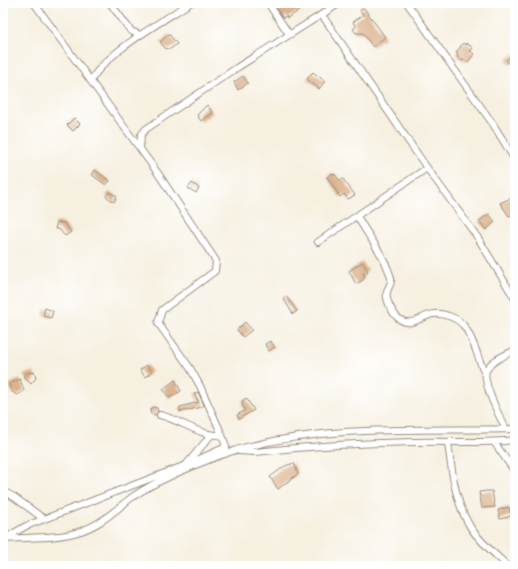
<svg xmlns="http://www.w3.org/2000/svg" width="518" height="569" viewBox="0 0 518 569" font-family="'Comic Neue',sans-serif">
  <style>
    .building { fill: #dcb38d }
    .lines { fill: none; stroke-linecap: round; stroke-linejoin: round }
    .street-casing { stroke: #988d7f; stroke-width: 8 }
    .street { stroke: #fff; stroke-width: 6 }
  </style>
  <rect width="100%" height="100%" fill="#fff"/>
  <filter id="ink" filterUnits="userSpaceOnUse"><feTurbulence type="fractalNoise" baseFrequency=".025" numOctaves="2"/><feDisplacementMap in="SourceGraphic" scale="8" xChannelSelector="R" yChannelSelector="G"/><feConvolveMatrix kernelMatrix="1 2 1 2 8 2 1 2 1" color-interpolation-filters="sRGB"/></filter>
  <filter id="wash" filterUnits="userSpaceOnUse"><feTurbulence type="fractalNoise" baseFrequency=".012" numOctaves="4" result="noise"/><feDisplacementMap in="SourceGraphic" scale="16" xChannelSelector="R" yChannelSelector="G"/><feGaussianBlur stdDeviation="0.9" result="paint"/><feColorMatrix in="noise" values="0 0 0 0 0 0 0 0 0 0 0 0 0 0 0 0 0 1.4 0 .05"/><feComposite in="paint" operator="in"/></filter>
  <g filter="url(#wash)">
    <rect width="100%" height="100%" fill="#f6f0e0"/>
    <g id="blocks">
      <!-- building -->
      <path class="building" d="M273,3H312L287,18L286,16L283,18Z
        M364,8L385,37L373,47L363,33H356L353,29L356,27L353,22L363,15L360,10Z
        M169,34L177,44L169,50L167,48L166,49L160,42Z
        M463,43L465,45L466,43L473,48L470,51L474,54L468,62L464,60L463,61L457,57L458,55L456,53Z
        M515,53V62L510,65L506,60Z
        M313,72L325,81L319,89L307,79Z
        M243,76L248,83L238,90L234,82Z
        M207,105L213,113L201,121L197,115Z
        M74,118L80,124L73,131L67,125Z
        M95,170L110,181L106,185L92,175Z
        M332,173L334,175L335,174L339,180L343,179L355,195L348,199L344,194L340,197L327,177Z
        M192,183L199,188L196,193L188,188Z
        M109,192L117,196L114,202L106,196Z
        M513,197L515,199V214L509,216L500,203Z
        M489,214L495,222L486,230L479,221Z
        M57,222L64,223L71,232L65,236L59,229H55Z
        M362,262L368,271L363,274L365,276L363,280L356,284L349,271Z
        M286,296L297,311L293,314L283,298Z
        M45,308L53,311L51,318L43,316Z
        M245,322L252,330L243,337L237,330Z
        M270,341L275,347L268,351L265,344Z
        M147,365L152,372L145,377L140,370Z
        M34,372L36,378L31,384L23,376L27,373Z
        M20,379L24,391L17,395L11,391L9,384Z
        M175,380L181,391L169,398L163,389Z
        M198,392L204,405L202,407L180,412V407L199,402L194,394Z
        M246,398L254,410L239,419L237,415L245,410L242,405L243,404L242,401Z
        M150 411a4 4 0 1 1 8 0a4 4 0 1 1-8 0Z
        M294,463L298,474L278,489L270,477L285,466Z
        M487,491H492L495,507L482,508L479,492Z
        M509,507L511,516L500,519L498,510Z"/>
    </g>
  </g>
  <g filter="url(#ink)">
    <use href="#blocks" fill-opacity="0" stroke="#988d7f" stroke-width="1"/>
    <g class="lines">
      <!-- street casing -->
      <g class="street-casing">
        <path id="street" d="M34,3L157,172L216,261L215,271L162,310L158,323L190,368L200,386L222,435L226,447L225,454
          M110,3L131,31L140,35
          M268,3L289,34
          M407,3L493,124L515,160
          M322,15L427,168L478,238L515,299
          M91,81C105,53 163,21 190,3
          M140,147L141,135L146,129L238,67L340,3
          M357,216C368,236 385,256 391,278C392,284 388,287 387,292C385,299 392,312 397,317C410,330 422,315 434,314C444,313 458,318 464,326C474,339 478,359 485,374
          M318,242L427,168
          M160,415C181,420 201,437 222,435
          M506,429C500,418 480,379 487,369C492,360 506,355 515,350
          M494,442L515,472
          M448,443C452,472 455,503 471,528C480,542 496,555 508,566
          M239,451L255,452C308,446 361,443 415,442C449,441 481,444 515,440
          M186,465L211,435
          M3,491L14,497L44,519
          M3,539C27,537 55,539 78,532C101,525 114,511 131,498C154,481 208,459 236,450C326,424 422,431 515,429
          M4,539L26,526L186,465L226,447"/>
      </g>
      <!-- street -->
      <use href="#street" class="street"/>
    </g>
  </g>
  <!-- margin -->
  <rect width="518" height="569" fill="none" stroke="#fff" stroke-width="16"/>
</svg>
